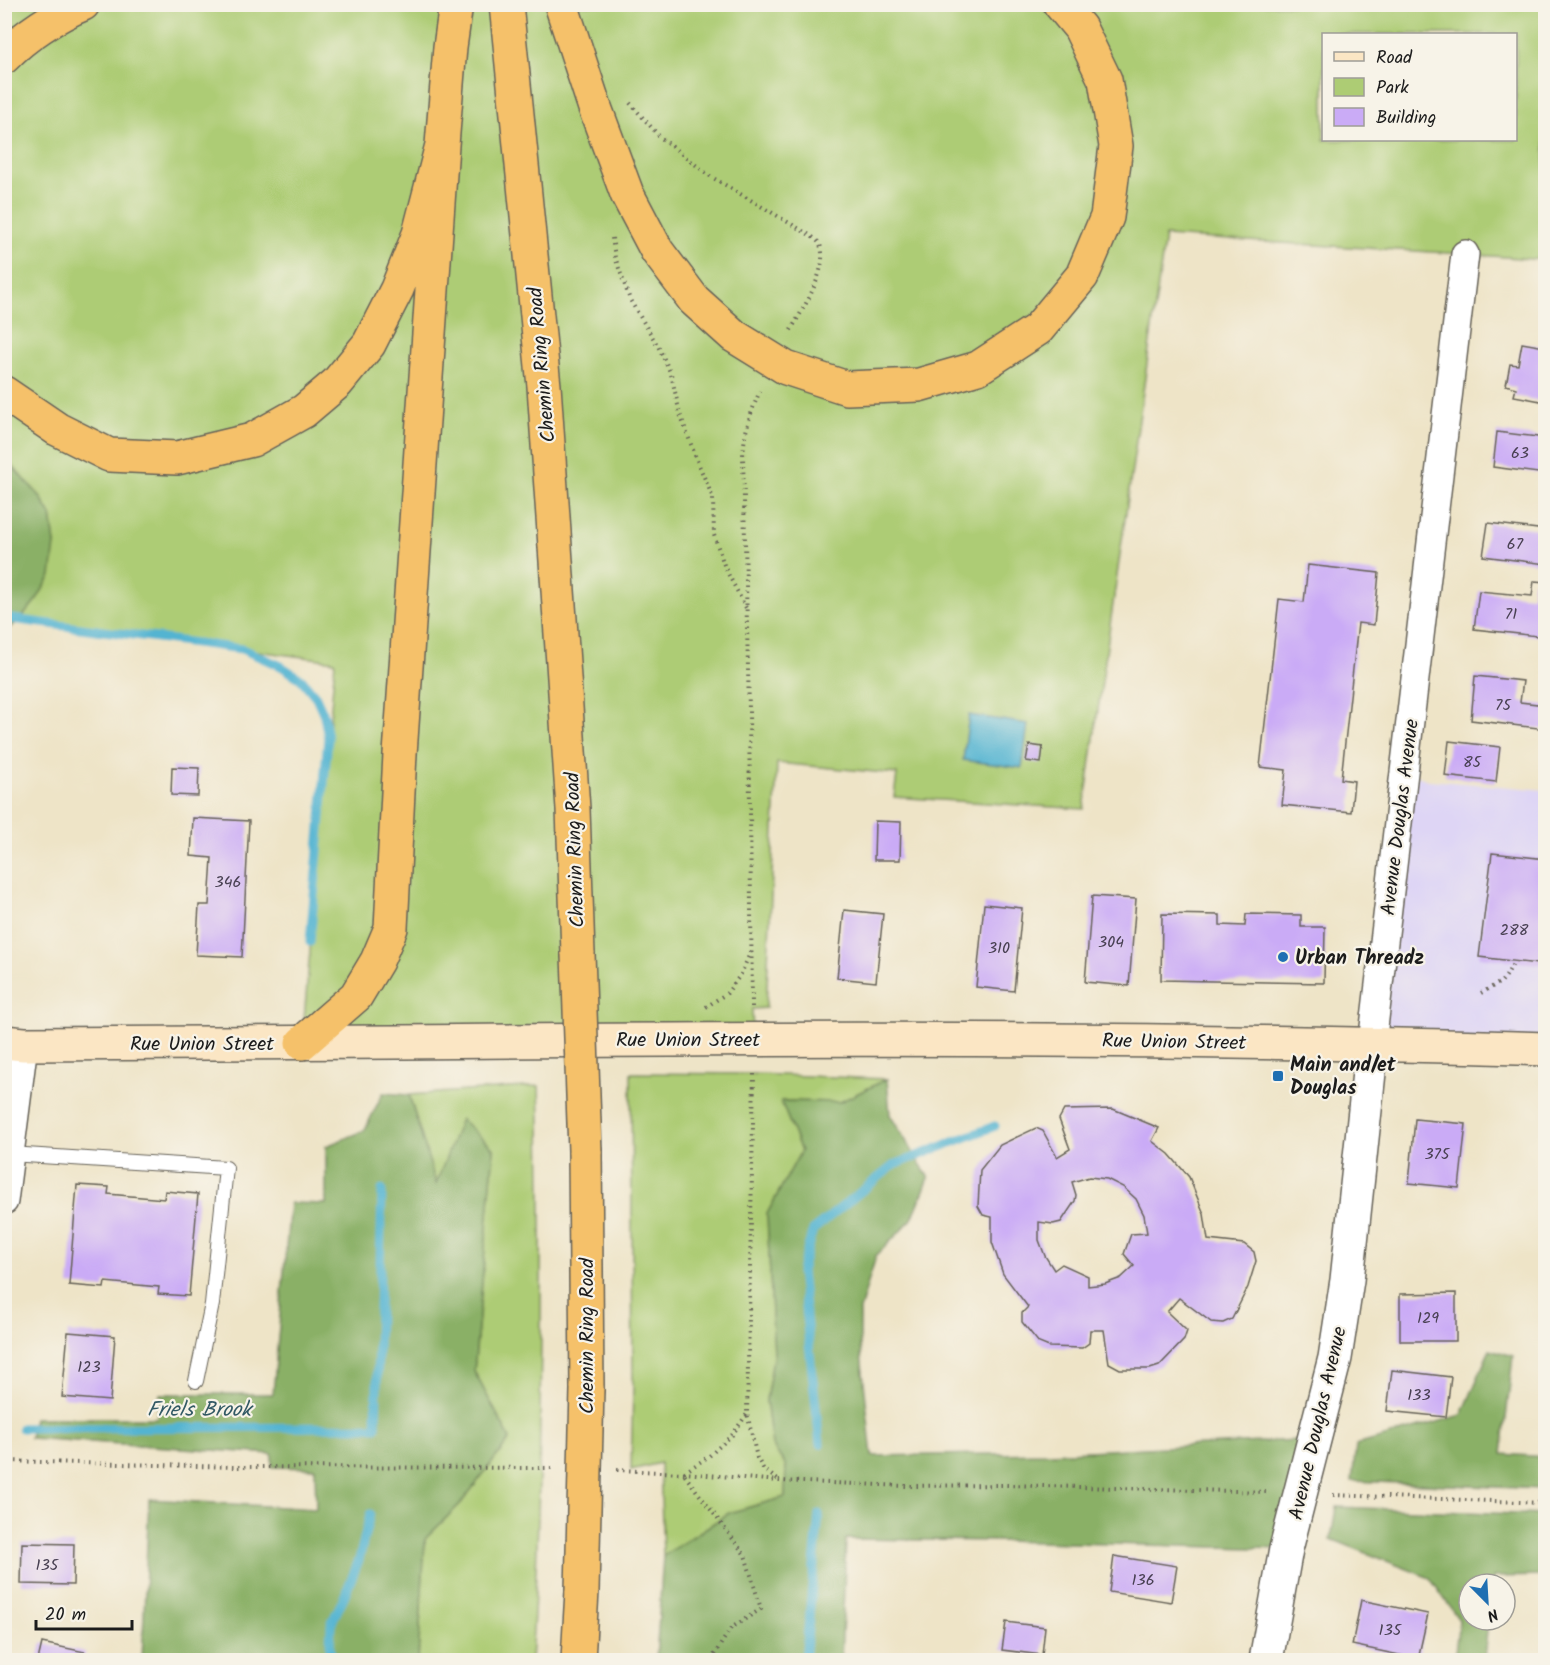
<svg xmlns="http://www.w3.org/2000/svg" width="1550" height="1665" viewBox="0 0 1550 1665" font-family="Kalam,sans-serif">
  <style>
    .built { fill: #ded5f5 }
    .green { fill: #adcc74; stroke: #647448; stroke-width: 1.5; fill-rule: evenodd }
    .forest { fill: #8ab066; stroke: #536641; stroke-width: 1.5 }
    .water { fill: #52b4d1; stroke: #376876; stroke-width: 1.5 }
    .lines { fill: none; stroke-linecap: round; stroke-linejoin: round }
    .stream { stroke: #52b4d1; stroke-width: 9 }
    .building { fill: #caabf6; fill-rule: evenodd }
    .service-casing { stroke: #666258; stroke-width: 16 }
    .minor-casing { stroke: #666258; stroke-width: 30 }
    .tertiary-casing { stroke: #666258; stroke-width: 36 }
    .secondary-casing { stroke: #666258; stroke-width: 36 }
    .trunk-casing { stroke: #666258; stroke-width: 36 }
    .path { stroke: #666258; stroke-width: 4; stroke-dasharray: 1.5 4.5; stroke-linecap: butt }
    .service { stroke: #fff; stroke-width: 14 }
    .minor { stroke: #fff; stroke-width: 27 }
    .tertiary { stroke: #fff; stroke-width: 33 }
    .secondary { stroke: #fbe6c4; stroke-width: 33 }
    .trunk { stroke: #f5c16b; stroke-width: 33 }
    .trunk-bridge-casing { stroke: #666258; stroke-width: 36; stroke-linecap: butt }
    .trunk-bridge { stroke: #f5c16b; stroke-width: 33 }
    .poi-dot { fill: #1f6fb2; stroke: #f7f3e8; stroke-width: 2 }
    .labels { text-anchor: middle; stroke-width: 4.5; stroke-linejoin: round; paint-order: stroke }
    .number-label { font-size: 16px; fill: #484052 }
    .street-label { font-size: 20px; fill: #1c1c1c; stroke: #f7f3e8 }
    .poi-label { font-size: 20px; font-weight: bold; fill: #1c1c1c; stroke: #f7f3e8; text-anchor: start }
    .water-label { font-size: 21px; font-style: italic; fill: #325964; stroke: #f7f3e8 }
  </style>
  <rect width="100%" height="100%" fill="#f7f3e8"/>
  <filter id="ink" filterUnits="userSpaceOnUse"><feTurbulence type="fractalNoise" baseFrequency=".0167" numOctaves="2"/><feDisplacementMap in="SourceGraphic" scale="12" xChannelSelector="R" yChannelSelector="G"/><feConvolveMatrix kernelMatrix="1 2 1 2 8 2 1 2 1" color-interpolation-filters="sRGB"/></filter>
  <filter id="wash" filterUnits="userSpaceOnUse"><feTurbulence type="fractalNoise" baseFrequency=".008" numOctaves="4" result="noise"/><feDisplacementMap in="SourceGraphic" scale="24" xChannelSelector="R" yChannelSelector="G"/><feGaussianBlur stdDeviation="1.35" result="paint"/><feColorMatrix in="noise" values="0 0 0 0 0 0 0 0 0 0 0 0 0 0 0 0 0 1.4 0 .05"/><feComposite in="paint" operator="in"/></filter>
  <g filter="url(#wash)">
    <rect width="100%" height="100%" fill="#eee4c7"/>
    <!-- built -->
    <path class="built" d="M1404,771L1428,780L1545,790V1049L1372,1044Z"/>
    <!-- green -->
    <path class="green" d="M5,5H1545V260L1465,254L1165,236L1084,809L894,797L897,774L777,763L766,1008L752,1009L753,1039L302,1043L335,661L19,621L37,599L55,544L51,515L39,495L5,458ZM1324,34H1516V140H1324Z
      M631,1073L754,1074L887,1079L840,1102L781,1101L801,1151L767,1214L774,1354L766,1400L772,1445L786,1466L785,1497L729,1513L663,1556L660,1463L631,1470L633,1389Z
      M539,1086C542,1167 541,1247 541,1328C540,1439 539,1550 531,1660H418L425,1539L461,1503L510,1439L474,1371L494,1149L436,1185L409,1095Z"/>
    <!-- forest -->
    <path class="forest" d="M4,458L39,495L51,515L55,544L51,576L37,599L19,621L5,631Z
      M887,1079L890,1115L929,1178L912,1219L876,1256L860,1310V1345L872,1456L1050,1453L1316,1439L1286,1549L1001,1541L846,1539L841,1660H656L663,1556L729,1513L785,1497L786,1466L772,1445L766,1400L774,1354L767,1214L801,1151L781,1101L840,1102Z
      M383,1093L409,1095L436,1184L461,1119L494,1149L474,1371L510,1439L461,1503L425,1539L418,1660H142L149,1499L316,1509L315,1468L272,1467V1454L30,1438L34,1418H157L160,1394H273L290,1203L326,1204V1146L364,1131Z
      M1490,1349L1513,1356L1502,1454L1545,1457V1489L1352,1481L1356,1445L1462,1415Z
      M1336,1507L1545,1515V1576L1493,1577L1492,1584H1469V1620H1488L1484,1660H1454L1459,1620L1430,1578L1331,1539Z"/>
    <!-- water -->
    <path class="water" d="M969,715L1028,724L1022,768L963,760Z"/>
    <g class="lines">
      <!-- stream -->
      <path class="stream" d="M4,618L242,649L281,666L301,679L316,697L324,715L328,738L310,942
        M22,1428L376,1427L382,1190
        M820,1444L801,1271L813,1230L894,1165L995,1126
        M333,1660L330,1648L331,1624L344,1597L359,1560L370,1514
        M805,1660L819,1514"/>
    </g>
    <g id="blocks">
      <!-- building -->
      <path class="building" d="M1522,343L1545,347L1544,354H1546V402L1514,396L1516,388L1506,385L1510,364L1518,365Z
        M1497,432L1546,438V474L1493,467Z
        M1488,523L1546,530V564L1483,556Z
        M1308,565L1379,573L1374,625L1358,623L1341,779L1354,781L1351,812L1282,805L1286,770L1260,767L1279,599L1304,602Z
        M1534,581L1546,582V637L1474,629L1479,591L1532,596Z
        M1475,676L1523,681L1520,702L1546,705V729L1471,720Z
        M1449,741L1500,747L1496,782L1445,776Z
        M1029,745L1043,747L1041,763L1026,761Z
        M172,767L199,768L198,796L171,795Z
        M193,818L249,821L242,957L196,955L199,905H209L212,858L191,856Z
        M875,821L901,822L900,860H874Z
        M1492,853L1546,859V965L1479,957Z
        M1092,896L1136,899L1129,986L1085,982Z
        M984,904L1022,908L1014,991L976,987Z
        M844,910L883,914L876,982L837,978Z
        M1162,914L1220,915V925L1245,926L1246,914L1301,915V927H1325L1324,983L1161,980Z
        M1113,1109L1159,1128L1152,1141L1169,1154L1189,1177L1204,1214L1208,1240L1244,1244L1254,1252L1256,1261L1248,1287L1232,1319L1223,1323L1211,1322L1179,1298L1167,1312L1187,1331L1184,1340L1159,1366L1150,1369H1120L1109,1363L1104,1330H1090L1089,1343L1082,1348L1049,1347L1039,1343L1022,1322V1313L1028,1307L1003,1274L992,1242V1217L983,1215L978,1206L980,1170L1000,1145L1036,1128L1043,1131L1057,1157L1070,1149L1059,1119L1064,1110ZM1089,1177L1107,1179L1123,1187L1136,1199L1144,1215L1147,1233L1131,1234L1124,1254L1134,1266L1121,1278L1105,1284L1088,1286V1276L1062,1264L1054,1270L1045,1256L1039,1240V1222L1053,1224L1061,1222L1075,1201L1076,1195L1072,1182Z
        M1415,1119L1466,1124L1459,1188L1409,1183Z
        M77,1185L109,1187L108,1194L164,1199L165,1191L198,1194L189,1296L158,1294L159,1287L105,1282L104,1288L69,1285Z
        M1456,1293V1341H1400V1294Z
        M68,1332L115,1336L110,1401L62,1397Z
        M1392,1370L1451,1377L1446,1417L1387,1411Z
        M22,1543L74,1544L73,1585L21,1584Z
        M1114,1556L1177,1566L1171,1602L1109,1592Z
        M1361,1600L1428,1614L1418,1659L1352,1645Z
        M1006,1622L1045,1627L1042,1655L1002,1650Z
        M42,1643L85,1652L84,1660H38Z"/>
    </g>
  </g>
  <g filter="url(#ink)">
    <use href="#blocks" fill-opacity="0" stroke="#666258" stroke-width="1.5"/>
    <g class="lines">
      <!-- service casing -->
      <g class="service-casing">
        <path id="service" d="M10,1154L226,1168L212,1304L196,1381"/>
      </g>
      <!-- minor casing -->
      <g class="minor-casing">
        <path id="minor" d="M1372,1044L1465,254
          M4,1201L24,1044"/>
      </g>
      <!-- tertiary casing -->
      <g class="tertiary-casing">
        <path id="tertiary" d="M1266,1660L1286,1549L1335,1358L1347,1280L1372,1044"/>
      </g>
      <!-- secondary casing -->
      <g class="secondary-casing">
        <path id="secondary" d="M4,1042L24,1044C149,1043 273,1043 398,1042C781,1038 1163,1037 1546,1049"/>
      </g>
      <!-- trunk casing -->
      <g class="trunk-casing">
        <path id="trunk" d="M506,4L544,386L573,809L578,954
          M561,4L594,105L627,194L657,251L694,300L734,336L786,368L847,388L919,385L978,368L1038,329L1082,276L1107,217L1116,146L1105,80L1080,28L1060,4
          M4,57C24,36 56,15 83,4
          M4,393L57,429L109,455L177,458L252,440L304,411L337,383L369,344L397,289L419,234L442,145L450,47L456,4
          M302,1043L356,996L377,961L391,928L400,754L442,145
          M585,1151L587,1389
          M578,1660L582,1591"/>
      </g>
      <!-- path -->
      <path class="path" d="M630,103L660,137L710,176L808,234C811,236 817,240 819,243C832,266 801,311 790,332
        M612,238L615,257L630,300L658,346L671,374L680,414L696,458L713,498L714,535L725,568L746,608
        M1481,993L1501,982L1506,976L1514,962
        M706,1007L727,993L741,974L751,951
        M752,1007L749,710L743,457C744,432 750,414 760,391
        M754,1074L747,1413L757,1458L764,1470L778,1480
        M4,1461L235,1467L553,1468
        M617,1470L683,1473L780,1481L907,1486L1006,1485L1269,1492
        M1333,1495L1546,1503
        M711,1660L731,1628L761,1609L745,1555L683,1473L708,1457L732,1435L747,1414"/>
      <!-- service -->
      <use href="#service" class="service"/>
      <!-- minor -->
      <use href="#minor" class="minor"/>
      <!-- tertiary -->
      <use href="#tertiary" class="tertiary"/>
      <!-- secondary -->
      <use href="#secondary" class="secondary"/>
      <!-- trunk -->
      <use href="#trunk" class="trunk"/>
      <!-- trunk-bridge casing -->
      <g class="trunk-bridge-casing">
        <path id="trunk-bridge" d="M578,954L585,1151
          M582,1591L587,1389"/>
      </g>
      <!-- trunk-bridge -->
      <use href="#trunk-bridge" class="trunk-bridge"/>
    </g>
  </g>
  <!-- markers -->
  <g class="poi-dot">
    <circle cx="1283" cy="957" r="6"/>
    <rect x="1272" y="1070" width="12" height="12" rx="3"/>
  </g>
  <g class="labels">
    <!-- number labels -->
    <g class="number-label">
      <text x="1520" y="458">63</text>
      <text x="1515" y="549">67</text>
      <text x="1511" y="619">71</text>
      <text x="1503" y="710">75</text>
      <text x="1472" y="767">85</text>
      <text x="228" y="887">346</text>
      <text x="1514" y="935">288</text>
      <text x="1111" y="947">304</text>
      <text x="999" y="953">310</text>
      <text x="1437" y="1159">375</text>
      <text x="1428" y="1323">129</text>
      <text x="89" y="1372">123</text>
      <text x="1419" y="1400">133</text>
      <text x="47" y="1570">135</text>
      <text x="1143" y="1585">136</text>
      <text x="1390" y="1635">135</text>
    </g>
    <!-- street labels -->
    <g class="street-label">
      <text transform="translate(541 365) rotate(-95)" y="7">Chemin Ring Road</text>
      <text transform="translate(1399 817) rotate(-83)" y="7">Avenue Douglas Avenue</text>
      <text transform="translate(574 850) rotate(-92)" y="7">Chemin Ring Road</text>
      <text x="688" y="1046">Rue Union Street</text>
      <text transform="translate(1174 1041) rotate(1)" y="7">Rue Union Street</text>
      <text x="202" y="1050">Rue Union Street</text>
      <text transform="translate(586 1336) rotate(-90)" y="7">Chemin Ring Road</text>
      <text transform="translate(1317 1423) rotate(-77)" y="7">Avenue Douglas Avenue</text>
    </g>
    <!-- poi labels -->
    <g class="poi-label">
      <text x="1295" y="964">Urban Threadz</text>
      <text x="1290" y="1071">Main and/et<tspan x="1290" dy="23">Douglas</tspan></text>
    </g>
    <!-- water labels -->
    <g class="water-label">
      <text x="199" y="1416">Friels Brook</text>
    </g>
  </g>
  <!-- margin -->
  <rect width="1550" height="1665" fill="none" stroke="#f7f3e8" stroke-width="24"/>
  <!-- legend -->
  <rect x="1322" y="33" width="195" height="108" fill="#f7f3e8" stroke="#9f9d96" stroke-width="1.5"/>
  <rect x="1334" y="52" width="30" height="9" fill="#fbe6c4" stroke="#9f9d96" stroke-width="1.5"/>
  <text x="1376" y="63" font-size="18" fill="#1c1c1c">Road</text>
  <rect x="1334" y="78" width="30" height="18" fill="#adcc74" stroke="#9f9d96" stroke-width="1.5"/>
  <text x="1376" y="93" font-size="18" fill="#1c1c1c">Park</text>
  <rect x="1334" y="108" width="30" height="18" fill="#caabf6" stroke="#9f9d96" stroke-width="1.5"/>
  <text x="1376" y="123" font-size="18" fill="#1c1c1c">Building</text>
  <!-- north arrow -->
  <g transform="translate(1487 1602) rotate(156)"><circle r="28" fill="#f7f3e8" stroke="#9f9d96" stroke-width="1.5"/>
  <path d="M0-4.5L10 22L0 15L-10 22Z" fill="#1f6fb2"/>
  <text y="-9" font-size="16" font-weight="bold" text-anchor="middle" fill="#1c1c1c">N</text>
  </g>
  <!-- scale -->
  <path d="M36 1620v9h96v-9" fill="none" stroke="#1c1c1c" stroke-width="3"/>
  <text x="45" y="1620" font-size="18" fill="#1c1c1c" stroke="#f7f3e8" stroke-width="4.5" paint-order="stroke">20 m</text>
</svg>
